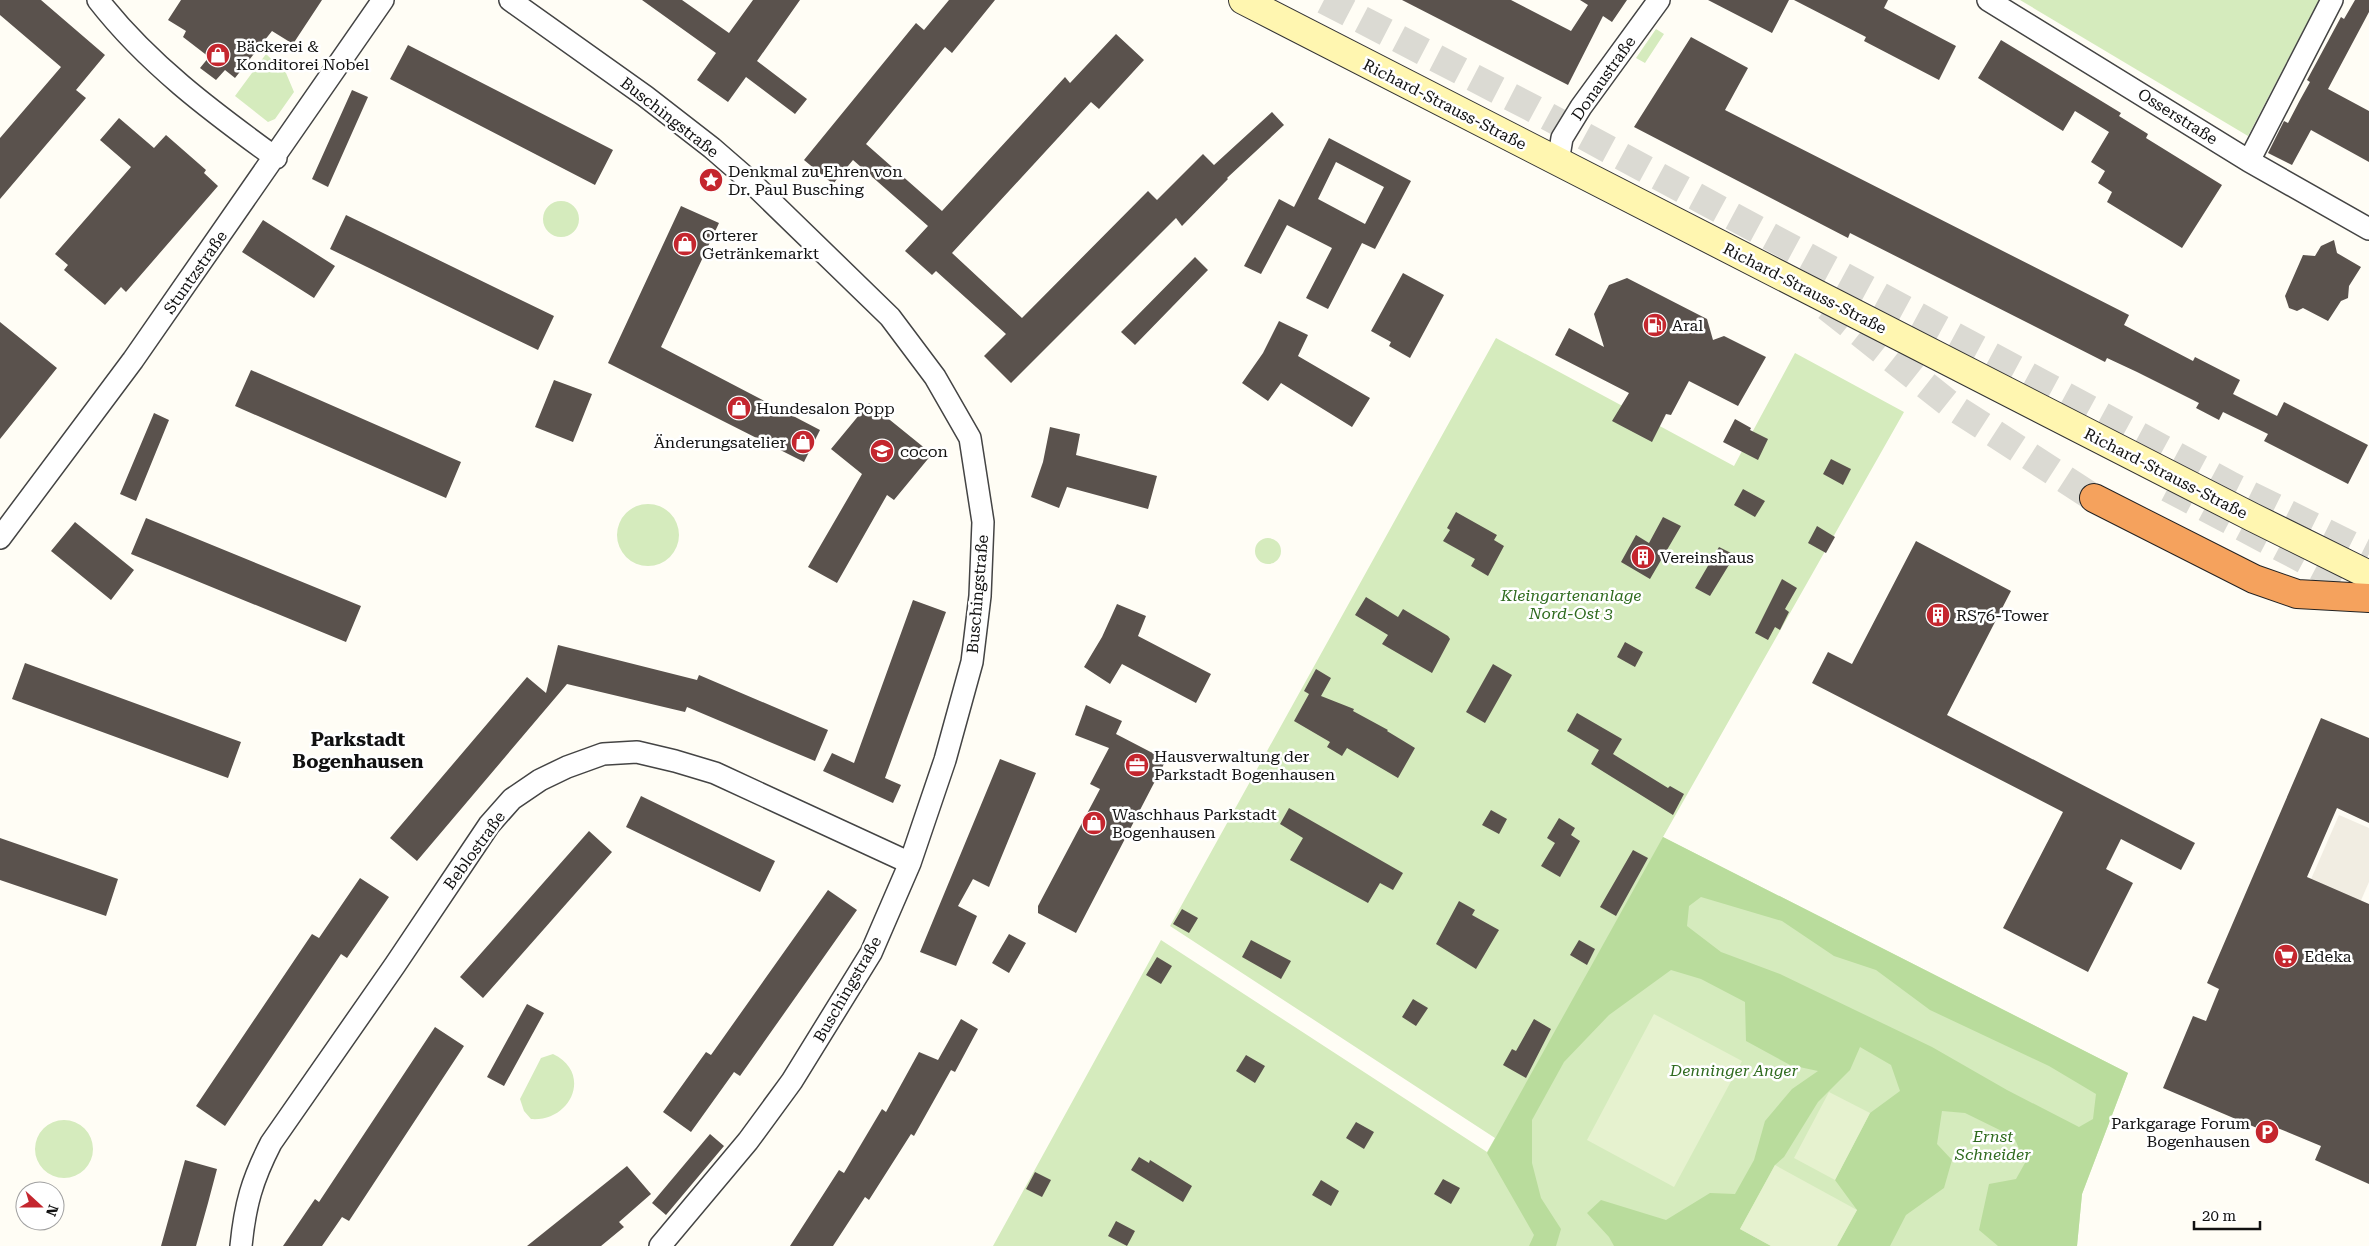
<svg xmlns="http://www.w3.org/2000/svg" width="2369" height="1246" viewBox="0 0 2369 1246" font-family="'Roboto Serif',serif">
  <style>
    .green { fill: #d5ebbd }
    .forest { fill: #b9dc9c; fill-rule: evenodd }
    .pitch { fill: #e6f2cf }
    .plaza { fill: #f1ede2 }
    .building { fill: #5a524d; fill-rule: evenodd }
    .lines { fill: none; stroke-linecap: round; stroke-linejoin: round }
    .highway-tunnel { stroke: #dbdad3; stroke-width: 28; stroke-dasharray: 28 14; stroke-linecap: butt }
    .street-casing { stroke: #444; stroke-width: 24 }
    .secondary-casing { stroke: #333; stroke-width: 30 }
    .highway-casing { stroke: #222; stroke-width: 30 }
    .street { stroke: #fff; stroke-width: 21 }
    .secondary { stroke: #fff6b0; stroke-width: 28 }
    .highway { stroke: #f5a25d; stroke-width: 28 }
    .labels { text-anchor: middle; stroke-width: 5; stroke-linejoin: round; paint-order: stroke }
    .poi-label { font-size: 16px; fill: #111; stroke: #fff; text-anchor: start }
    .street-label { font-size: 16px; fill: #111; stroke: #fff }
    .park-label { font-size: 16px; font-style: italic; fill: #2f6b1f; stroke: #fff }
    .quarter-label { font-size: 19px; font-weight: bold; fill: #111; stroke: #fff }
  </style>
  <rect width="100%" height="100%" fill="#fffdf5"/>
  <!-- green -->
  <path class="green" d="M2020,0H2319L2248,136Z
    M1656,29L1664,34L1645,63L1636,58Z
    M266,54L286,73L294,92L275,119L268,122L235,96Z
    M543 219a18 18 0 1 1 36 0a18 18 0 1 1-36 0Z
    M1496,338L1734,466L1795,353L1904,412L1663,837L2128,1073L2082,1194L2077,1246H993L1161,940L1487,1152L1495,1138L1170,926Z
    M617 535a31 31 0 1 1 62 0a31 31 0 1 1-62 0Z
    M1255 551a13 13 0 1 1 26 0a13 13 0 1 1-26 0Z
    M553,1054C593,1073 571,1122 531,1119L524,1111L520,1099L541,1058Z
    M35 1149a29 29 0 1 1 58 0a29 29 0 1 1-58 0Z"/>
  <!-- forest -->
  <path class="forest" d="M1663,837L2128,1073L2082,1194L2077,1246H1998L1979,1230L1989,1184L2016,1179L2025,1163L2014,1137L1965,1113L1942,1111L1937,1144L1952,1160L1944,1188L1906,1215L1890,1246H1837L1857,1210L1835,1180L1870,1113L1900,1091L1891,1065L1860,1047L1850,1070L1818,1102L1784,1157L1775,1165L1740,1229L1771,1246H1614L1609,1237L1587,1213L1601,1200L1666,1220L1710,1193L1735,1194L1754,1160L1765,1121L1792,1089L1818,1071L1790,1065L1746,1041L1745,1002L1701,979L1671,970L1609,1015L1564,1062L1532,1120V1163L1541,1198L1561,1229L1556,1246H1529L1534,1235L1487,1153ZM1701,897L1782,921L1834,956L1876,970L1930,1010L2049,1066L2096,1094L2093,1119L2079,1127L2007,1090L1932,1047L1780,974L1721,952L1687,926L1689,906Z"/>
  <!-- pitch -->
  <path class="pitch" d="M1654,1014L1742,1061L1674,1187L1587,1140Z
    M1829,1092L1870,1113L1835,1180L1794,1158Z
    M1775,1165L1857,1210L1837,1246H1771L1740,1229Z"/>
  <!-- plaza -->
  <path class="plaza" d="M2339,815L2369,828V882L2345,937L2291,925Z"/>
  <!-- building -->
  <path class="building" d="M0,0H41L105,55L76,90L86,98L0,199V138L61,67L0,15Z
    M181,0H322L293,44L272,31L235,78L225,70L216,80L200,68L209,57L183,37L186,31L168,20Z
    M642,0H682L729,33L753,0H800L757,61L807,99L795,114L746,77L728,102L697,80L716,53Z
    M949,0H995L952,53L945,47L866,144L942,211L1065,77L1070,83L1116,34L1144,60L1099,109L1091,102L952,253L1022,318L1148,191L1157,200L1203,154L1214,165L1272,112L1284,125L1227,178L1228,179L1182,226L1176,218L1011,383L984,356L1006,334L936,271L932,275L905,251L928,226L853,160L833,184L804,160L916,23L924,30Z
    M1402,0H1511L1571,31L1588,5L1580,0H1627L1612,22L1603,16L1568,85Z
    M1708,0H1789L1772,33Z
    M1794,0H1888L1884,8L1956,46L1939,80L1864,41L1866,37Z
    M2355,0H2369V12L2328,89L2369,111V162L2311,130L2292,165L2268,153L2284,121L2288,123L2300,100L2310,82L2307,80L2341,17L2344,19Z
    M1691,37L1748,68L1725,110L2129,315L2124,325L2193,361L2195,357L2240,380L2233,394L2277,416L2284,402L2368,445L2348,484L2264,441L2268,434L2223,412L2219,420L2196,408L2199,403L2137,372L2107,358L2105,362L1850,233L1848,238L1634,127Z
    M2001,40L2121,113L2119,116L2148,134L2146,138L2222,185L2182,248L2107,202L2112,192L2098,183L2105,171L2091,162L2109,132L2075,111L2063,131L1978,78Z
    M408,45L613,150L595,185L390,79Z
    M352,90L368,97L328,187L312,179Z
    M119,118L154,148L166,135L206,170L204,173L218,186L126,292L121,287L105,305L64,270L68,265L55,254L131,167L100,140Z
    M1329,138L1411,181L1375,249L1362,243L1328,309L1306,298L1332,248L1287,225L1261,274L1244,266L1279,199L1294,207ZM1336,162L1384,187L1365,224L1318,199Z
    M681,206L719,223L661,347L820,430L804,462L608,363Z
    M346,215L554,316L538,350L330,249Z
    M263,220L335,266L314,298L242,252Z
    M2334,240L2337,253L2361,267L2349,286L2348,298L2341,301L2328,321L2303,308L2297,311L2289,308L2285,296L2303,255L2315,256L2321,246Z
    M1195,257L1208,270L1135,345L1121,332Z
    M1403,273L1444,295L1410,358L1389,346L1391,342L1371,331Z
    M1627,278L1707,319L1713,340L1724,336L1766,357L1738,406L1689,381L1671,415L1666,414L1652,442L1612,421L1629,393L1555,355L1569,328L1604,347L1594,314L1609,285Z
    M1279,321L1308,335L1298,356L1370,398L1352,427L1281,383L1268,401L1242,383L1263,353Z
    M0,322L57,368L0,439Z
    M251,370L461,462L446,498L235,406Z
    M554,380L592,394L573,442L535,427Z
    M869,403L932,454L894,500L887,495L837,583L808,567L862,474L831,449Z
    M154,413L169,420L136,501L120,494Z
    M1735,419L1751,428L1750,430L1768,439L1758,460L1723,442Z
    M1050,427L1080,434L1076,455L1157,476L1148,509L1067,487L1059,508L1031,497L1043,462Z
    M1831,459L1851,469L1843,485L1823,474Z
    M1743,489L1765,501L1755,517L1734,505Z
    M1456,512L1497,535L1494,540L1504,546L1488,576L1471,566L1475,559L1443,541L1450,530L1447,528Z
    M1663,517L1681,526L1650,579L1621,562L1636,535L1649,543Z
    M146,518L361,606L346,642L131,554Z
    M75,522L134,570L111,600L51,551Z
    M1817,526L1835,537L1826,553L1808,543Z
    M1916,541L2011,591L1947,715L2195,843L2181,870L2121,839L2106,869L2133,883L2088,972L2003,928L2063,812L1812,683L1828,652L1852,664Z
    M1719,547L1735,555L1710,596L1695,588Z
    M1782,579L1797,588L1785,609L1789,612L1780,630L1775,627L1768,640L1755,633Z
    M1366,597L1398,617L1403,609L1448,636L1450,639L1432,673L1382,644L1388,635L1355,615Z
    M913,600L946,612L885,778L901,785L893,803L823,771L832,753L854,763Z
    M1117,604L1146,616L1138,636L1211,674L1196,703L1122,664L1110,684L1084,667L1102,637Z
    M1625,642L1643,652L1635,667L1617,657Z
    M558,645L697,680L699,675L828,730L815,761L687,707L685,712L567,684L417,861L390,838L527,677L546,693Z
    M25,663L241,742L228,778L12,699Z
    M1493,664L1512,675L1485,723L1466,712Z
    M1316,669L1331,678L1321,696L1354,709L1353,711L1388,730L1387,731L1415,748L1398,778L1347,748L1342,756L1327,747L1330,742L1294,721L1309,694L1304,691Z
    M1086,705L1122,721L1116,734L1166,760L1076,933L1038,913V906L1100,789L1090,784L1109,748L1075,735Z
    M1577,713L1622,739L1613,754L1668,788L1670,786L1684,794L1673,815L1591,764L1599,750L1567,731Z
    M2321,718L2369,738V823L2337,808L2307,877L2369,904V1184L2315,1160L2321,1146L2275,1127L2271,1134L2163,1088L2193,1016L2206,1021L2219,989L2207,983Z
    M1000,759L1036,773L989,887L973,879L958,906L977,916L956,966L920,952Z
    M641,796L775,861L760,892L626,827Z
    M1289,808L1403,873L1393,890L1380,883L1368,903L1290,860L1303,838L1280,824Z
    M1491,810L1507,819L1499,834L1482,825Z
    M1559,818L1575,828L1571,835L1580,841L1560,877L1541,866L1555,843L1547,838Z
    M589,831L612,852L483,998L460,977Z
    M0,838L118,879L106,916L0,880Z
    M1633,850L1648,858L1616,916L1600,907Z
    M360,878L389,897L347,958L341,954L225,1126L196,1106L312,934L319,938Z
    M828,890L857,910L740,1076L734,1072L691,1132L663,1112L706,1052L711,1055Z
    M1459,901L1475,910L1472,915L1499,930L1476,969L1436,944Z
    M1182,909L1198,918L1189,933L1173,924Z
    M1009,934L1026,943L1009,973L992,963Z
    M1251,940L1291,961L1281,979L1242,957Z
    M1579,940L1595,949L1587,965L1570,955Z
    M1157,957L1172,966L1161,984L1146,975Z
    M1413,999L1428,1008L1416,1026L1402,1017Z
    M527,1004L544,1013L504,1086L487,1077Z
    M961,1019L978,1029L955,1072L951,1070L914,1136L911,1134L869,1200L865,1197L833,1246H790L839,1170L844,1173L882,1109L886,1112L919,1052L938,1060Z
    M1534,1019L1551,1029L1526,1078L1503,1065L1512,1049L1516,1051Z
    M435,1027L464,1046L349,1221L342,1217L322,1246H283L315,1199L319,1202Z
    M1246,1055L1265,1066L1255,1083L1236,1071Z
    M1356,1122L1374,1132L1364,1149L1346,1138Z
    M710,1134L724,1146L666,1215L652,1203Z
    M1139,1157L1149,1163L1150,1160L1192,1186L1183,1202L1131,1170Z
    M185,1160L217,1169L208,1203L196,1246H161Z
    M627,1166L651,1194L619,1222L624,1227L601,1246H527Z
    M1035,1172L1051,1180L1042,1197L1026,1189Z
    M1443,1179L1460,1188L1451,1204L1434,1194Z
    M1321,1180L1339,1191L1331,1206L1312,1195Z
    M1116,1221L1135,1231L1127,1246L1108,1236Z"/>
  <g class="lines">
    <!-- highway-tunnel -->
    <path class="highway-tunnel" d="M1324,0L1534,109L2232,486L2369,554
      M1827,307L1952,406L2094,498
      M2168,488L2369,594"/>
    <!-- street casing -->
    <g class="street-casing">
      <path id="street" d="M98,0C147,63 211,111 276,158
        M510,0L645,96L712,148L750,181L890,317L935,377L970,438L983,522L980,596L972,662L945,760L910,863L871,953L792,1081L748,1141L660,1246
        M1988,0L2249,161L2369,229
        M2249,161L2332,0
        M1558,162L1562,138L1581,107L1659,0
        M0,538L133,360L383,0
        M241,1246C245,1205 252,1180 271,1143L395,965L489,825L512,799L540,780L567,767L603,754L637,752L675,761L715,773L910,863"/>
    </g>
    <!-- secondary casing -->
    <g class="secondary-casing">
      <path id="secondary" d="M1243,0L2252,517L2369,575"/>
    </g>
    <!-- highway casing -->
    <g class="highway-casing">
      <path id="highway" d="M2094,498L2254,579L2297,594L2369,598"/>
    </g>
    <!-- street -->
    <use href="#street" class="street"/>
    <!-- secondary -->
    <use href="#secondary" class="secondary"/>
    <!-- highway -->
    <use href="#highway" class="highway"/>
  </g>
  <!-- icons -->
  <defs>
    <g id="shop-disc" transform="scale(1.25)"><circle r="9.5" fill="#c4262e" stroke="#fff"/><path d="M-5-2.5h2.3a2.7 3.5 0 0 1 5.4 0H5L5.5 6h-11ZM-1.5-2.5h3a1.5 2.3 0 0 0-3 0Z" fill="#fff"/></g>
    <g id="sight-disc" transform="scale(1.25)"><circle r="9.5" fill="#c4262e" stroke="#fff"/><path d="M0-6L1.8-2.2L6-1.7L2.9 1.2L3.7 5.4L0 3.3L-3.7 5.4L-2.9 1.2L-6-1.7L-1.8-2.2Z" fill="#fff"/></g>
    <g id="fuel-disc" transform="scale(1.25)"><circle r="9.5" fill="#c4262e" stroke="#fff"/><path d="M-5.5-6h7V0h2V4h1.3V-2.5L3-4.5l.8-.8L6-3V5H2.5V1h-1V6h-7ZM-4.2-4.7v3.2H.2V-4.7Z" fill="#fff"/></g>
    <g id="school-disc" transform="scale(1.25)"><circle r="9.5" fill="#c4262e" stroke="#fff"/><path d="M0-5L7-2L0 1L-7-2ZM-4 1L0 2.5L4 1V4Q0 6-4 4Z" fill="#fff"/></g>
    <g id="building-disc" transform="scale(1.25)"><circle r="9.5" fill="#c4262e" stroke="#fff"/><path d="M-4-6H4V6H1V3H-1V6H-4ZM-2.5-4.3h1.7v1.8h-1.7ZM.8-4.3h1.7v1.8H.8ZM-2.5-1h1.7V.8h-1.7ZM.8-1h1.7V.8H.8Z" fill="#fff"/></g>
    <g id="office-disc" transform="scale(1.25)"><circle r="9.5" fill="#c4262e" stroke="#fff"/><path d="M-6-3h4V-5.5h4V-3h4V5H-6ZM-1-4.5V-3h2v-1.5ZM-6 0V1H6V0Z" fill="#fff"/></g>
    <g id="supermarket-disc" transform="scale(1.25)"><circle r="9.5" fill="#c4262e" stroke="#fff"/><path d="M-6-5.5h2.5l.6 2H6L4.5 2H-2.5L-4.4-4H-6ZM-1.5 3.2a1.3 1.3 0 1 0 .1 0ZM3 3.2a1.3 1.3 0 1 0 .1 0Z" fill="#fff"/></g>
    <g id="parking-disc" transform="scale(1.25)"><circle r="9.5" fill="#c4262e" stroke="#fff"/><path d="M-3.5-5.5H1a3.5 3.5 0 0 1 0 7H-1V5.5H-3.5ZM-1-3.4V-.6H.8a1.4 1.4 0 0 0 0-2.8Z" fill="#fff"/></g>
  </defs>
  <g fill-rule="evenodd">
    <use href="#shop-disc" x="218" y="55"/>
    <use href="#sight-disc" x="711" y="180"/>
    <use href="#shop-disc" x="685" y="244"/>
    <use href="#fuel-disc" x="1655" y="325"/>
    <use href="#shop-disc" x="739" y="408"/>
    <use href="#shop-disc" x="803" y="442"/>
    <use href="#school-disc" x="882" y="451"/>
    <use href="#building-disc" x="1643" y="557"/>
    <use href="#building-disc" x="1938" y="615"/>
    <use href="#office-disc" x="1137" y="765"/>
    <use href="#shop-disc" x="1094" y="823"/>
    <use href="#supermarket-disc" x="2286" y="956"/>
    <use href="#parking-disc" x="2267" y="1132"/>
  </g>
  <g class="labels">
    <!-- poi labels -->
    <g class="poi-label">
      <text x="236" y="52">Bäckerei &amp;<tspan x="236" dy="18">Konditorei Nobel</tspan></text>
      <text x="728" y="177">Denkmal zu Ehren von<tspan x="728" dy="18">Dr. Paul Busching</tspan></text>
      <text x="702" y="241">Orterer<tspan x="702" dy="18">Getränkemarkt</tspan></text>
      <text x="1672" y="331">Aral</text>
      <text x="756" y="414">Hundesalon Popp</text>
      <text x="786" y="448" text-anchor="end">Änderungsatelier</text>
      <text x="900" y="457">cocon</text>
      <text x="1660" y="563">Vereinshaus</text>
      <text x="1956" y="621">RS76-Tower</text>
      <text x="1154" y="762">Hausverwaltung der<tspan x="1154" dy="18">Parkstadt Bogenhausen</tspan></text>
      <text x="1112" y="820">Waschhaus Parkstadt<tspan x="1112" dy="18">Bogenhausen</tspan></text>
      <text x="2304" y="962">Edeka</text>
      <text x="2250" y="1129" text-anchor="end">Parkgarage Forum<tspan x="2250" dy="18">Bogenhausen</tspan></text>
    </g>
    <!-- street labels -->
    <g class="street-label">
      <text transform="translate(1603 78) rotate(-55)" y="6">Donaustraße</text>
      <text transform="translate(1445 104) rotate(27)" y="6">Richard-Strauss-Straße</text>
      <text transform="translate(2178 116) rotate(32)" y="6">Osserstraße</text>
      <text transform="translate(670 117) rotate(38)" y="6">Buschingstraße</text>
      <text transform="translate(195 272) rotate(-55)" y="6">Stuntzstraße</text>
      <text transform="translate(1805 288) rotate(27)" y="6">Richard-Strauss-Straße</text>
      <text transform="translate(2166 473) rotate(27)" y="6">Richard-Strauss-Straße</text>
      <text transform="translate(977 594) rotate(-85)" y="6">Buschingstraße</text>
      <text transform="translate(474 850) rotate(-54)" y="6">Beblostraße</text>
      <text transform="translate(847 989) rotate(-60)" y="6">Buschingstraße</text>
    </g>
    <!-- park labels -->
    <g class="park-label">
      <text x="1571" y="601">Kleingartenanlage<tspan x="1571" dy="18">Nord-Ost 3</tspan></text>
      <text x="1734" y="1076">Denninger Anger</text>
      <text x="1993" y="1142">Ernst<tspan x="1993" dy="18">Schneider</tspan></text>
    </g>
    <!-- quarter labels -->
    <g class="quarter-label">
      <text x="358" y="746">Parkstadt<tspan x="358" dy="22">Bogenhausen</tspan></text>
    </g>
  </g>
  <!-- north arrow -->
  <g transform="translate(40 1206) rotate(111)"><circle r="24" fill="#ffffff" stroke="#a0a0a0"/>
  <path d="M0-4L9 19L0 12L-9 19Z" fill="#c4262e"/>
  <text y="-8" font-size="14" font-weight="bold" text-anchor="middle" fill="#111111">N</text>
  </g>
  <!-- scale -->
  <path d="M2194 1221v8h66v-8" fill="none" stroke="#111111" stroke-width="2.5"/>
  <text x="2202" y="1221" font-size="15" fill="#111111" stroke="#ffffff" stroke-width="4" paint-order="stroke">20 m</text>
</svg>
